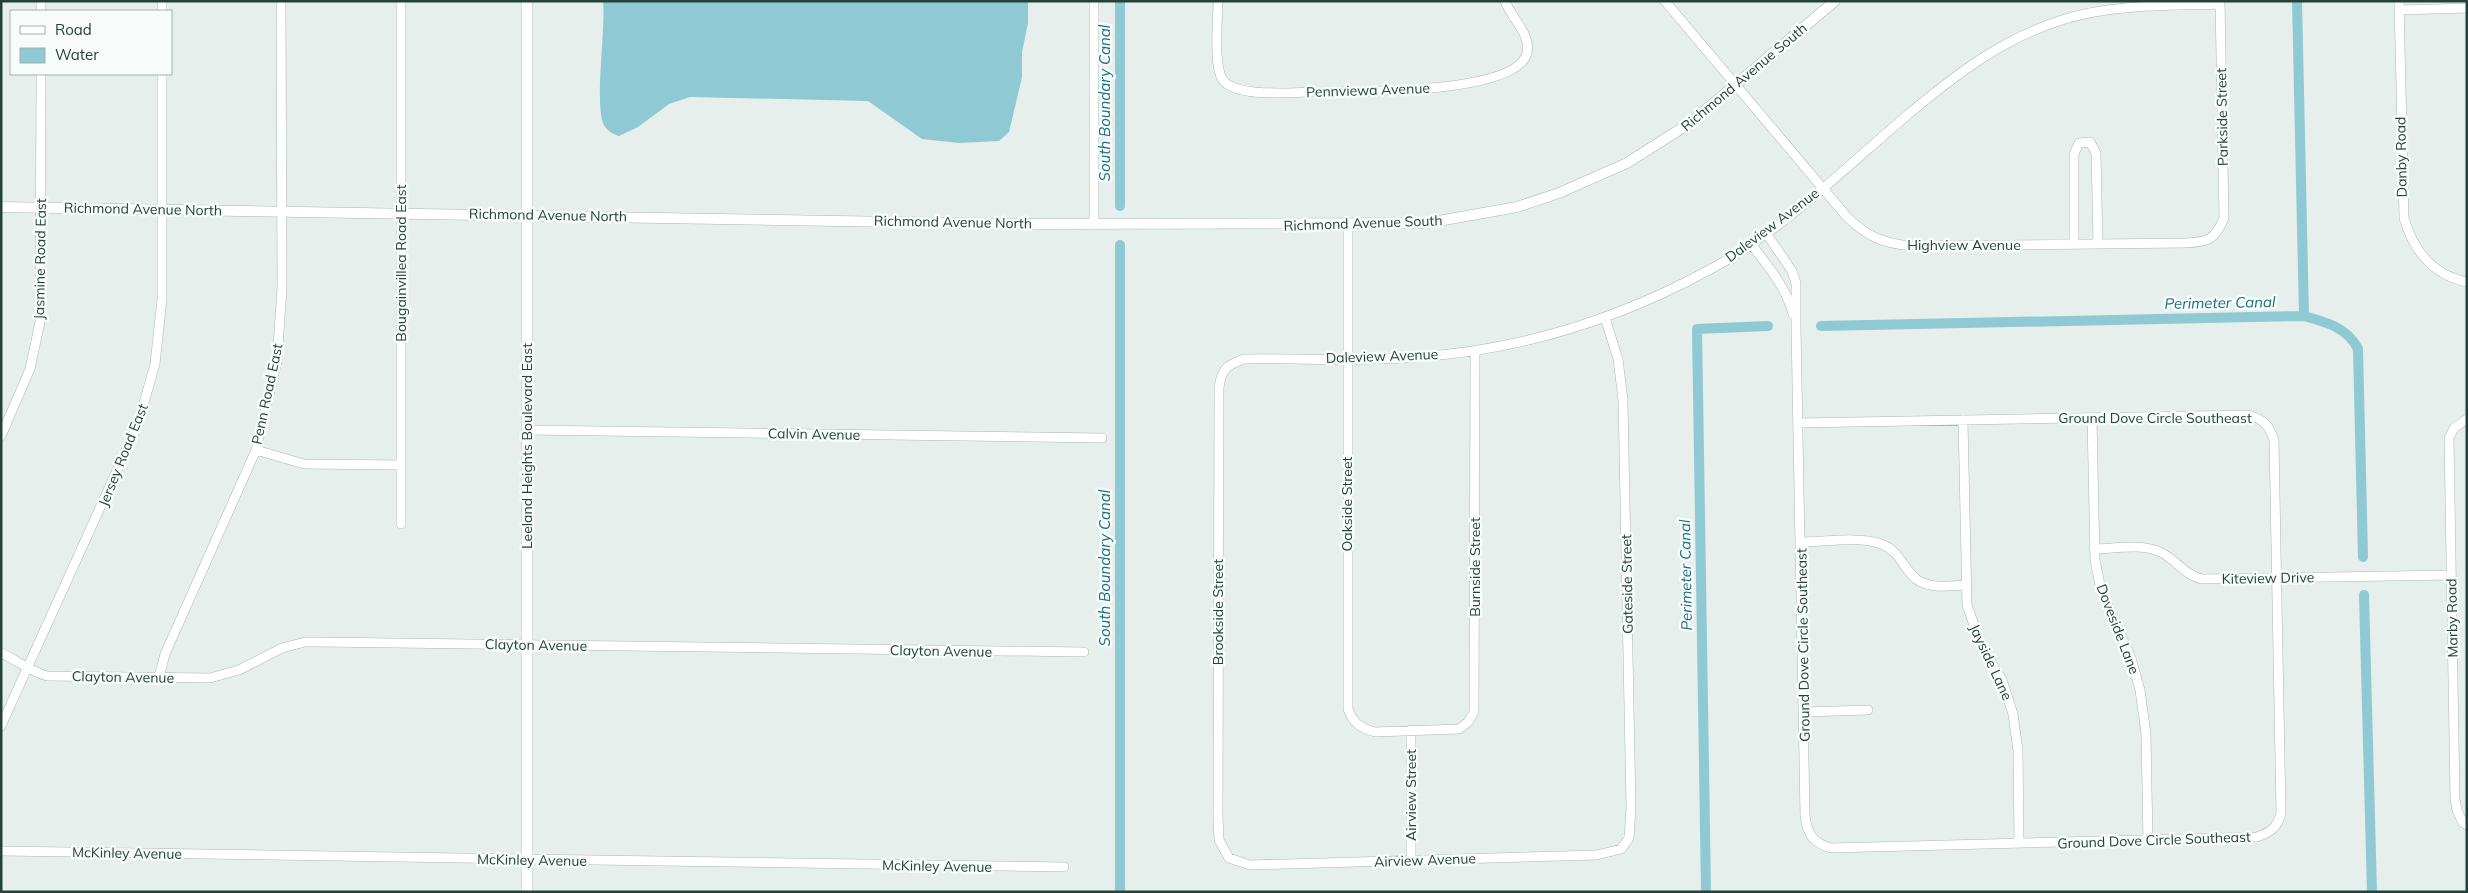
<svg xmlns="http://www.w3.org/2000/svg" width="2468" height="893" viewBox="0 0 2468 893" font-family="Mulish,sans-serif">
  <style>
    .water { fill: #8ec9d4 }
    .lines { fill: none; stroke-linecap: round; stroke-linejoin: round }
    .canal { stroke: #8ec9d4; stroke-width: 10 }
    .minor-casing { stroke: #a8b8b2; stroke-width: 10 }
    .tertiary-casing { stroke: #a8b8b2; stroke-width: 11 }
    .secondary-casing { stroke: #a4bbb3; stroke-width: 12 }
    .minor { stroke: #fff; stroke-width: 9 }
    .tertiary { stroke: #fff; stroke-width: 10 }
    .secondary { stroke: #fff; stroke-width: 11 }
    .labels { text-anchor: middle; stroke-width: 5; stroke-linejoin: round; paint-order: stroke }
    .street-label { font-size: 14px; fill: #24423a; stroke: #f7fbf9 }
    .water-label { font-size: 15px; font-style: italic; fill: #1c6f80; stroke: #f7fbf9 }
  </style>
  <rect width="100%" height="100%" fill="#e6efeb"/>
  <!-- water -->
  <path class="water" d="M603,1H1028V23L1022,52V77L1009,132L999,141L959,143L922,139L868,101L690,97L669,104L638,127L619,136C613,134 607,131 604,125C594,107 606,28 603,1Z"/>
  <g class="lines">
    <!-- canal -->
    <path class="canal" d="M1120,1V206
      M2304,316C2326,322 2348,328 2358,349L2363,557
      M1821,326L2304,316L2297,1
      M2364,595L2372,892
      M1120,892V245
      M1706,892L1697,329L1768,326"/>
    <!-- minor casing -->
    <g class="minor-casing">
      <path id="minor" d="M41,1V11
        M162,1V11
        M401,1V524
        M1094,1V224
        M1218,1C1218,19 1213,67 1223,80C1236,98 1294,92 1315,92C1353,92 1510,94 1526,56C1534,37 1511,18 1505,1
        M1665,1L1847,217C1868,237 1882,243 1911,246L2185,243C2208,242 2215,240 2224,218L2220,1
        M2399,1L2404,218C2413,250 2433,275 2467,282
        M2399,10L2467,8
        M1348,225V709C1353,723 1360,728 1375,732L1459,729L1468,722L1474,712L1475,351
        M1766,233L1792,271L1796,283V327L1805,815C1807,834 1813,843 1831,848L2257,837C2271,832 2277,828 2281,813L2274,440C2269,425 2264,420 2249,415L1798,423
        M1751,244C1768,266 1786,287 1793,314
        M2074,244V154L2079,143L2090,142L2096,153L2098,244
        M1605,318L1618,359L1623,400L1631,808L1629,838L1621,849L1597,855L1250,865L1229,858L1219,840L1218,817L1219,388C1221,369 1227,365 1244,359C1301,358 1359,362 1417,357C1521,350 1617,320 1709,270C1779,233 1844,169 1905,117C1954,76 2002,38 2065,19C2115,4 2168,6 2220,4
        M2092,418L2095,560L2101,590L2131,658L2140,690L2146,734L2148,841
        M2467,419L2454,428L2449,438L2455,799L2457,810L2463,823L2467,825
        M1963,420L1967,605L1982,648L2002,680L2013,714L2018,751L2019,844
        M527,430L1102,438
        M1,436L30,369L40,322L41,74
        M256,450L304,464L401,465
        M1800,542C1824,542 1860,536 1881,544C1899,550 1903,568 1916,579C1929,589 1950,586 1965,585
        M2094,549C2114,549 2142,543 2160,552C2176,559 2184,575 2202,579L2451,575
        M1,653C15,659 35,674 48,676L210,678L239,670L282,648L305,642H317L1084,652
        M159,677L165,654L256,450L277,361L282,288L281,1
        M1805,712L1868,710
        M1,726L138,424L155,364L162,299V74
        M1,851L1064,867
        M1411,860V730"/>
    </g>
    <!-- tertiary casing -->
    <g class="tertiary-casing">
      <path id="tertiary" d="M1,207L1024,224L1427,223L1517,207L1559,193L1627,163L1690,123L1835,1"/>
    </g>
    <!-- secondary casing -->
    <g class="secondary-casing">
      <path id="secondary" d="M527,1V892"/>
    </g>
    <!-- minor -->
    <use href="#minor" class="minor"/>
    <!-- tertiary -->
    <use href="#tertiary" class="tertiary"/>
    <!-- secondary -->
    <use href="#secondary" class="secondary"/>
  </g>
  <g class="labels">
    <!-- street labels -->
    <g class="street-label">
      <text transform="translate(1744 77) rotate(-40)" y="5">Richmond Avenue South</text>
      <text transform="translate(1368 90) rotate(-2)" y="5">Pennviewa Avenue</text>
      <text transform="translate(2222 117) rotate(-91)" y="5">Parkside Street</text>
      <text transform="translate(2401 157) rotate(-91)" y="5">Danby Road</text>
      <text transform="translate(143 209) rotate(1)" y="5">Richmond Avenue North</text>
      <text transform="translate(548 215) rotate(1)" y="5">Richmond Avenue North</text>
      <text transform="translate(953 222) rotate(1)" y="5">Richmond Avenue North</text>
      <text transform="translate(1363 223) rotate(-2)" y="5">Richmond Avenue South</text>
      <text transform="translate(1772 225) rotate(-37)" y="5">Daleview Avenue</text>
      <text x="1964" y="250">Highview Avenue</text>
      <text transform="translate(40 259) rotate(-89)" y="5">Jasmine Road East</text>
      <text transform="translate(401 263) rotate(-90)" y="5">Bougainvillea Road East</text>
      <text transform="translate(1382 356) rotate(-2)" y="5">Daleview Avenue</text>
      <text transform="translate(267 394) rotate(-78)" y="5">Penn Road East</text>
      <text x="2155" y="423">Ground Dove Circle Southeast</text>
      <text transform="translate(814 434) rotate(1)" y="5">Calvin Avenue</text>
      <text transform="translate(527 446) rotate(-90)" y="5">Leeland Heights Boulevard East</text>
      <text transform="translate(123 455) rotate(-68)" y="5">Jersey Road East</text>
      <text transform="translate(1347 504) rotate(-90)" y="5">Oakside Street</text>
      <text transform="translate(1475 567) rotate(-90)" y="5">Burnside Street</text>
      <text transform="translate(2268 578) rotate(-1)" y="5">Kiteview Drive</text>
      <text transform="translate(1627 584) rotate(-91)" y="5">Gateside Street</text>
      <text transform="translate(1218 612) rotate(-90)" y="5">Brookside Street</text>
      <text transform="translate(2452 618) rotate(-91)" y="5">Marby Road</text>
      <text transform="translate(2118 629) rotate(69)" y="5">Doveside Lane</text>
      <text transform="translate(536 645) rotate(1)" y="5">Clayton Avenue</text>
      <text transform="translate(1803 645) rotate(-91)" y="5">Ground Dove Circle Southeast</text>
      <text transform="translate(941 651) rotate(1)" y="5">Clayton Avenue</text>
      <text transform="translate(1991 662) rotate(65)" y="5">Jayside Lane</text>
      <text transform="translate(123 677) rotate(1)" y="5">Clayton Avenue</text>
      <text transform="translate(1411 795) rotate(-90)" y="5">Airview Street</text>
      <text transform="translate(2154 840) rotate(-2)" y="5">Ground Dove Circle Southeast</text>
      <text transform="translate(127 853) rotate(1)" y="5">McKinley Avenue</text>
      <text transform="translate(532 860) rotate(1)" y="5">McKinley Avenue</text>
      <text transform="translate(1425 860) rotate(-2)" y="5">Airview Avenue</text>
      <text transform="translate(937 866) rotate(1)" y="5">McKinley Avenue</text>
    </g>
    <!-- water labels -->
    <g class="water-label">
      <text transform="translate(1105 103) rotate(-90)" y="5">South Boundary Canal</text>
      <text transform="translate(2220 303) rotate(-1)" y="5">Perimeter Canal</text>
      <text transform="translate(1105 568) rotate(-90)" y="5">South Boundary Canal</text>
      <text transform="translate(1686 575) rotate(-91)" y="5">Perimeter Canal</text>
    </g>
  </g>
  <!-- border -->
  <rect width="2468" height="893" fill="none" stroke="#24423a" stroke-width="5"/>
  <!-- legend -->
  <rect x="10" y="10" width="162" height="65" fill="#f7fbf9" stroke="#a3b1ad"/>
  <rect x="20" y="26" width="25" height="8" fill="#ffffff" stroke="#a3b1ad"/>
  <text x="55" y="35" font-size="15" fill="#24423a">Road</text>
  <rect x="20" y="48" width="25" height="15" fill="#8ec9d4" stroke="#a3b1ad"/>
  <text x="55" y="60" font-size="15" fill="#24423a">Water</text>
</svg>
